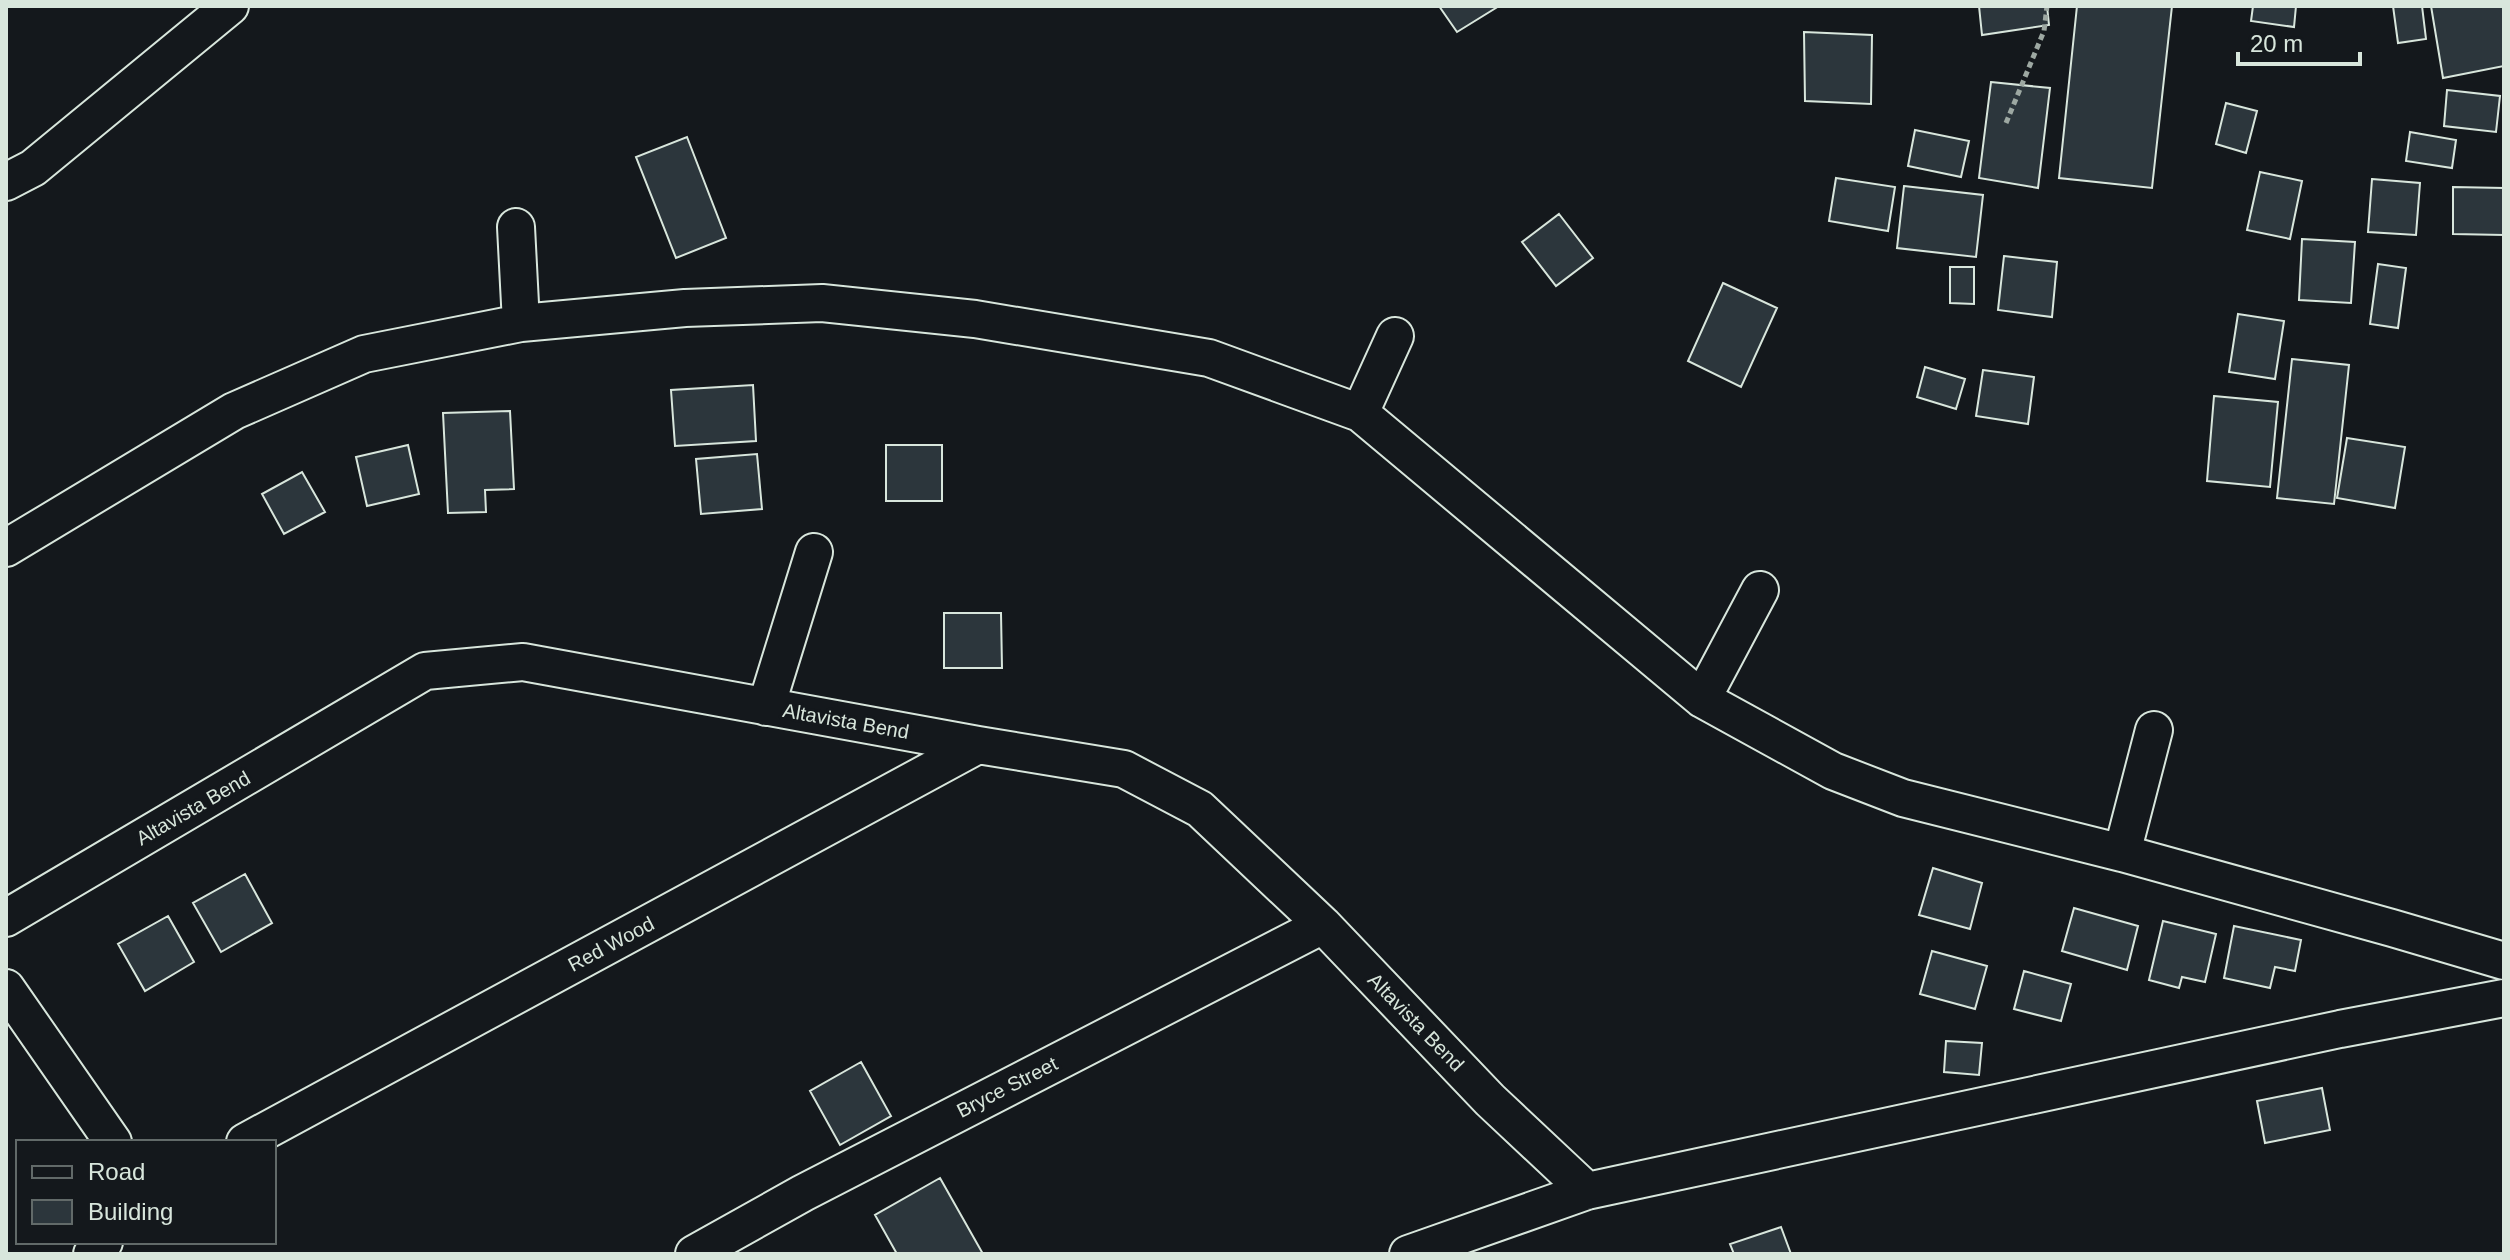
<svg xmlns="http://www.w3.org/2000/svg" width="2510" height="1260" viewBox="0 0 2510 1260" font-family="Arial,sans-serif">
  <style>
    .building { fill: #2c363c; stroke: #d8e6dc; stroke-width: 2 }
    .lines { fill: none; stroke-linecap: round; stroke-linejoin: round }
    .minor-casing { stroke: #d8e6dc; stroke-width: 40 }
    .path { stroke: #9da8a2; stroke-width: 5; stroke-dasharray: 6 4; stroke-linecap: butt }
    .minor { stroke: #14181c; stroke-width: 36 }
    .labels { text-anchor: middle; stroke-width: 6; stroke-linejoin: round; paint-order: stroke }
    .street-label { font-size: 20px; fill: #d8e6dc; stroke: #14181c }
  </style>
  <rect width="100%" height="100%" fill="#14181c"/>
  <!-- building -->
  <path class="building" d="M1439,6H1499L1457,32Z
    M1979,6H2047L2049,25L1982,35Z
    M2077,6H2172L2152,188L2059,178Z
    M2253,6H2296L2294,27L2251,21Z
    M2393,6H2422L2426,39L2398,43Z
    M2431,6H2504V66L2443,78Z
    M1804,32L1872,35L1871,104L1805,101Z
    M1991,82L2050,88L2038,188L1979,178Z
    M2447,90L2500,96L2496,132L2444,126Z
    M2226,103L2257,111L2246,153L2216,144Z
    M1915,130L1969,141L1961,177L1908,166Z
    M2410,132L2456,140L2452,168L2406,161Z
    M687,137L726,238L676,258L636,157Z
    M2260,172L2302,181L2290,239L2247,230Z
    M1836,178L1895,187L1888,231L1829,221Z
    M2372,179L2420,183L2416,235L2368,232Z
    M1904,186L1983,195L1976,257L1897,248Z
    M2453,187L2504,188V235L2453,234Z
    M1559,214L1593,258L1556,286L1522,242Z
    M2302,239L2355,242L2351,303L2299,300Z
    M2004,256L2057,262L2052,317L1998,310Z
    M2378,264L2406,268L2398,328L2370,324Z
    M1950,267H1974V304L1950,303Z
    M1723,283L1777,308L1741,387L1688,361Z
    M2238,314L2284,321L2275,379L2229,372Z
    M2292,359L2349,365L2334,504L2277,498Z
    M1925,367L1965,379L1956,409L1917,397Z
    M1983,370L2034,377L2028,424L1976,416Z
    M753,385L756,441L675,446L671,390Z
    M2214,396L2278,402L2270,487L2207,481Z
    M510,411L514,489L485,490L486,512L448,513L443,413Z
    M2347,438L2405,447L2395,508L2337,498Z
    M408,445L419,494L367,506L356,457Z
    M886,445H942V501H886Z
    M757,454L762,509L701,514L696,459Z
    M302,472L325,512L284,534L262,494Z
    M944,613H1001L1002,668H944Z
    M1933,868L1982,883L1970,929L1919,915Z
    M245,874L272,923L221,952L193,903Z
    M2074,908L2138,926L2127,970L2062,951Z
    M168,916L194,962L145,991L118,944Z
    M2163,921L2216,934L2205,982L2182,977L2179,988L2149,980Z
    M2234,926L2301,940L2295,971L2275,967L2270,988L2224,978Z
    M1932,951L1987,966L1975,1009L1920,994Z
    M2024,971L2071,984L2061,1021L2014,1009Z
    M1946,1041L1982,1043L1979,1075L1944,1072Z
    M861,1062L891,1116L840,1145L810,1091Z
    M2322,1088L2330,1130L2265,1143L2257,1101Z
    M940,1178L983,1254H897L875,1215Z
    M1781,1227L1791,1254H1734L1730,1244Z"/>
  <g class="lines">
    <!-- minor casing -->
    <g class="minor-casing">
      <path id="minor" d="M6,182L33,168L230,6
        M516,227L521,323
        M1360,413L1395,336
        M6,548L234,411L364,354L521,323L685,308L822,303L975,319L1209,358L1360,413L1702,699L1833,771L1903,798L2122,853L2392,928L2504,961
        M1702,699L1760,590
        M766,707L814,552
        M2122,853L2154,730
        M6,918L425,671L523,662L978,745L1124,769L1200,809L1323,925L1490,1100L1587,1191
        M6,988L113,1142
        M245,1142L978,745
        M92,1254L104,1242
        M694,1254L803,1193L1323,925
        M1408,1254L1587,1191L2340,1029L2504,998"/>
    </g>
    <!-- path -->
    <path class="path" d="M2006,123L2044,31L2047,6"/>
    <!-- minor -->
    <use href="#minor" class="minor"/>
  </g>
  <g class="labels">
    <!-- street labels -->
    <g class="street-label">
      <text transform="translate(846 721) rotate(10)" y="7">Altavista Bend</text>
      <text transform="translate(193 808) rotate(-30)" y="7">Altavista Bend</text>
      <text transform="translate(611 944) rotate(-28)" y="7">Red Wood</text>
      <text transform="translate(1416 1022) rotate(46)" y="7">Altavista Bend</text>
      <text transform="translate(1007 1087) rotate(-27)" y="7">Bryce Street</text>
    </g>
  </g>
  <!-- border -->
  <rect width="2510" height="1260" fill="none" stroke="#d8e6dc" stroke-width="16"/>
  <!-- legend -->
  <rect x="16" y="1140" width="260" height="104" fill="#14181c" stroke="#626a69" stroke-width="2"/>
  <rect x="32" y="1166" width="40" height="12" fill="#14181c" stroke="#626a69" stroke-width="2"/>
  <text x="88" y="1180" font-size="24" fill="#d8e6dc">Road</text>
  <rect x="32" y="1200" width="40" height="24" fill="#2c363c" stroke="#626a69" stroke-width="2"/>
  <text x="88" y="1220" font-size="24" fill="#d8e6dc">Building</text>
  <!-- scale -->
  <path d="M2238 52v12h122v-12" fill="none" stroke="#d8e6dc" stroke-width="4"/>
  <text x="2250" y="52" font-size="24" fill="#d8e6dc" stroke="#14181c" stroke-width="6" paint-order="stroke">20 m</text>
</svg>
